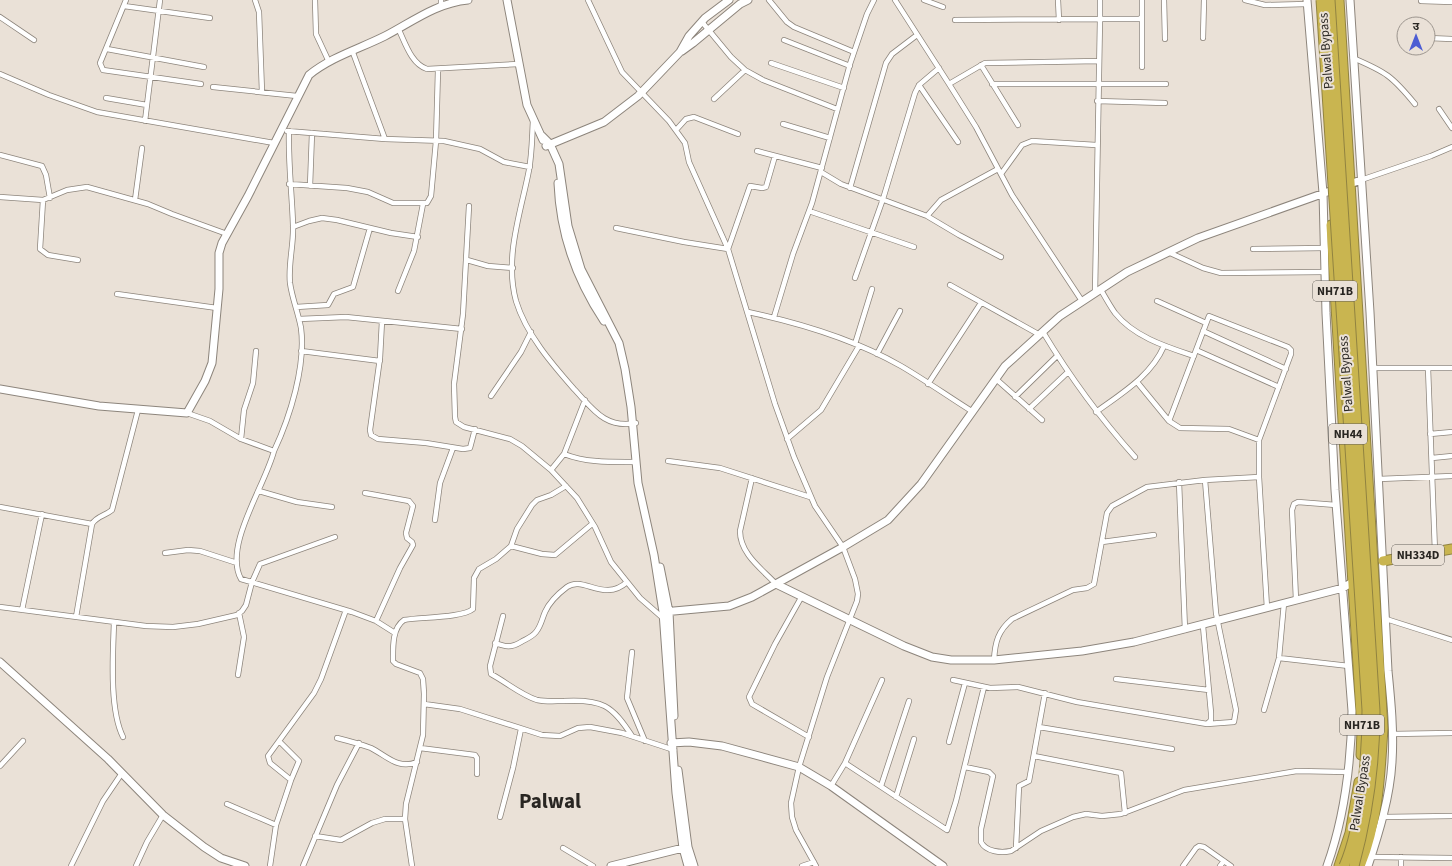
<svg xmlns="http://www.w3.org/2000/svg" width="1452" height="866" viewBox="0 0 1452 866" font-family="'Source Sans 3','Noto Sans Devanagari',sans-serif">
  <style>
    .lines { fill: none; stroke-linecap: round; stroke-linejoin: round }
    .street-casing { stroke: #8d857c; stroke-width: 6 }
    .secondary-casing { stroke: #8d857c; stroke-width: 9 }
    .highway-casing { stroke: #918340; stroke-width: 11 }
    .street { stroke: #fff; stroke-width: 4.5 }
    .secondary { stroke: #fff; stroke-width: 7 }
    .highway { stroke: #c9b550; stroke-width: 9 }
    .highway-bridge-casing { stroke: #918340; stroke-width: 11; stroke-linecap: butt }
    .highway-bridge { stroke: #c9b550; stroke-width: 9 }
    .labels { text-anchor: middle; stroke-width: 4; stroke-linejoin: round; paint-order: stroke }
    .shield { fill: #eae1d7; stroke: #635e58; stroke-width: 1 }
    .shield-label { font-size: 12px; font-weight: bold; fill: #292622 }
    .street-label { font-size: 13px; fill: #292622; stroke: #eae1d7 }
    .town-label { font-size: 21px; font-weight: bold; fill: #292622; stroke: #eae1d7 }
  </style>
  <rect width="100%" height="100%" fill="#eae1d7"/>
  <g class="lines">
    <!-- street casing -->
    <g class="street-casing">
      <path id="street" d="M126,0L100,63L103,70L201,84
        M255,0L259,12L262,92
        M315,0L316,34L329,62
        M588,0L622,72L669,121L685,143L689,162L728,249L775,404L794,457L815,506L843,547L855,579L858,594L857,601L827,677L799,767L791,803L792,817L796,830L816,866
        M769,0L787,22L794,27L854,52
        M895,0L949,84
        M924,0L943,7
        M1058,0L1059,20
        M1164,0L1165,39
        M1245,0L1265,5L1307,4
        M1421,1L1452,2
        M124,6L210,18
        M441,6V0
        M0,17L34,40
        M955,20L1100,19V0
        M702,22L731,57L745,70L763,80L837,109
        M398,28C405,42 411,64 427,69L519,64
        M1203,38L1204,0
        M1400,38H1404
        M1428,38L1452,39
        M784,40L850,66
        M107,49L204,67
        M352,50L385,139
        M1353,58C1386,72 1392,76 1415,104
        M771,63L844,88
        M981,65L1018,125
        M1142,67V17
        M0,74L49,95L97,112L274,143
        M992,84H1166
        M919,85L958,142
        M213,87L297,96
        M106,98L147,105
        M714,99L745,70
        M1097,101L1165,103
        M1439,109L1452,128
        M145,121L160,0
        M533,121C532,137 532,154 529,170C521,212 504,257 516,301C526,334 552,364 574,389C593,409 605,429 636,423
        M783,124L830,138
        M676,130L686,119L694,117L738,134
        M287,131L385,139L444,141L480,149L504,162L530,167
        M757,151L822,168
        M0,155L42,166L46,175L50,198
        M821,172L841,184L927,216L941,200L998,169
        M1001,174L1022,145L1032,141L1096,145
        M1361,180L1431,156L1452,147
        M289,184L347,188L368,192L393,203H427L431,196L436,141L438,70
        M310,186L312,133
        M850,188L886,63L892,54L917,35
        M0,197L43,200L67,190L87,187L148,204L172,214L227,234
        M43,200L40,249L48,255L78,260
        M135,200L142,148
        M469,206L463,314L454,384L455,417L456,422L464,427L510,439L522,446L551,470L577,498L595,527L611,562L640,598L664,619
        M809,211L914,247
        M927,216L959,235L1001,257
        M293,227L309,221L322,218L337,220L391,233L418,237
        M616,228L684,242L728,249L750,186L762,188L766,187L775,156
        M1253,249L1325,248
        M1168,252L1203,268L1221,273L1325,272
        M467,260L488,266L513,268
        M855,278L883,199L915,93L919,85L939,68
        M950,285L1040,335
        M1101,290C1105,297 1110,306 1115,313C1134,337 1167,347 1194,356
        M398,291L414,251L423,204
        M117,294L217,308
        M1095,294L1100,19H1139L1142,17V0
        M1082,301L1012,195L976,127L949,84L985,63L1099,61
        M1157,301L1206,323
        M296,307L328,305L334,294L353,287L370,228
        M748,312C800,323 854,339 901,366C925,380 949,397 973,412
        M774,317L793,254L812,203L850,64L867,14L874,0
        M299,319L346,317L462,329
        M382,321L380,358L370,430L371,435L378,439L426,443L463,449L470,448L475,429
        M1203,331L1286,369
        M1043,332C1070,377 1100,418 1135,457
        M855,344L872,289
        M1196,350L1279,387
        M301,351L380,361
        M877,354L900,311
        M1373,368H1452
        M1428,368L1435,552
        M996,379L1042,420
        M1137,382L1169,421L1180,428L1229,429L1259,440
        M928,384L981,303
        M491,396L521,352L531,332
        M1015,397L1057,356
        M1029,409L1068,372
        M1096,412C1122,393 1151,376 1164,346
        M187,413L210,421L241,439L274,451C265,486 223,546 241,579L352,612L376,621L395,633
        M1169,421L1209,316L1288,347L1291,350V354L1259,440V477L1267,608
        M1430,434L1452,432
        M241,439L244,410L253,383L256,351
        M787,439L821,410L859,346
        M274,451C290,417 306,366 301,328C298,312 292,298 290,283C288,264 294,244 293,225C292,193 288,163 289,131
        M564,454C587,463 611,462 636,462
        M1432,458L1452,456
        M668,461L720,468L810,497
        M551,470L564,454L585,400
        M752,478L740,531C740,554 762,569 776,584
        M1379,479L1452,476
        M1205,480L1259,477
        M1179,482L1185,630
        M259,491L297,502L332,507
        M365,493L409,501L413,506L406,533L407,538L412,542L413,545L400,568L376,621
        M0,507L92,524
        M435,520L440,483L453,448
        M1102,542L1154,535
        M511,546L542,554L555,555L592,524
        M165,553L188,550L200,551L237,563
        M802,596L775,644L749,697L752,704L809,737
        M1296,600L1292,510L1294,504L1298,502L1336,505
        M0,607L146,626L173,627L198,624L237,615L242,611L246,605L252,582L260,564L335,537
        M22,610L42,514
        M503,616L490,666L491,674C506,682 521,695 537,700C546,702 555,701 564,701C602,699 612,705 632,736
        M76,617L92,524C97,516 105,516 112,510L138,410
        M1386,619L1452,640
        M114,622C113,653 109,709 123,737
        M495,643C506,647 511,648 521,642C526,639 532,637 536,632C541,626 542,619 545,612C549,603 559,593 567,587C583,575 604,603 627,582
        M632,652L627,698L645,741
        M1279,658L1349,666
        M994,660C995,642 998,631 1012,619L1073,590L1087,588L1094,584L1107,513L1112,506L1147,487L1205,480L1216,613L1236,710L1234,722L1207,724
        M238,675L244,637L239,613
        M1116,679L1209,690
        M953,680L990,688L1018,687L1077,702L1207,724L1211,720V713L1203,626
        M424,704L460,709L542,735L560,736L578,728L590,727L622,733L674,750
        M1264,710L1279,658L1284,603
        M1039,727L1172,749
        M1392,734L1452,733
        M337,738C349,741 360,744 371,748C387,756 398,770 417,762
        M279,741L299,761L291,780
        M949,742L965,683
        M420,748L475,755L477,758V774
        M1034,756L1121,773L1125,813
        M845,763L947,830L956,801L984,687
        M0,766L23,741
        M965,767L989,772L993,776L981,829V842C986,852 1001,853 1011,851L1041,831L1073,817L1086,814L1102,816L1121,814L1184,790L1297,771L1348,772
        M831,786L845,763L882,680
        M881,786L909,701
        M896,797L914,739
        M227,804L276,825
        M500,817L513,768L521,729
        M1382,817L1452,816
        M315,836L341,840L372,823L385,819H405
        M563,848L593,866
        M1016,848L1019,786L1029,781L1045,693
        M1371,857L1452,858
        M71,866L103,801L122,773
        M136,866L147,842L163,815
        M270,866L276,825L291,780L270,763L268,756L314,693L321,679L346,610
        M303,866L337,785L359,743
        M412,866L405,819L406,804L423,735L424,694L423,679L420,673L396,664L393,661C393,648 392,628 404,620C420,617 462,618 473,609L474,578L479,569L496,559L511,546L517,529L532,505L537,500L551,495L566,486
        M802,866L814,862
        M1183,866L1196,848L1199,846L1204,847L1231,866
        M1220,866L1224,861
        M1401,866V857"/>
    </g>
    <!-- secondary casing -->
    <g class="secondary-casing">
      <path id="secondary" d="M507,0L527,105L543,140
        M1307,0L1323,193L1326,313L1335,490L1352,711C1351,764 1345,816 1327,866
        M1350,0L1370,312L1388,671C1391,701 1394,732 1392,762C1390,797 1379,833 1368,866
        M682,51L693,43L740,4L748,0
        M542,136L550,144L559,164L568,226L581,269L619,343L625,369L631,407L638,483L654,555L663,612L676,793L683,848L688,866
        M546,146L604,122L638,96L680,52L689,36L705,18L729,0
        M558,183C560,234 576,279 604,321
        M0,389L99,406L187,413L205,381L212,363L219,289V253L222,243L248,196L309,75C331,57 359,49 385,36C412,22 436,3 468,0
        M660,567L669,612L674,716
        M776,584L904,646L932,657L951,660H994L1082,651L1134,642L1343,588L1357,579
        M663,612L729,606L752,597L843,547L888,520L921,484L1005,366L1060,316L1127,272L1198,238L1361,180
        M0,662L108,759L163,815L204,847L221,858L245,866
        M671,743L689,742L722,746L799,767L831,786L943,866
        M678,770L688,847L694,866
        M611,866L687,847"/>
    </g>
    <!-- highway casing -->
    <g class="highway-casing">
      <path id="highway" d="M1339,0L1383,728C1380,775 1378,823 1360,866
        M1331,225L1362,731L1361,755
        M1383,561L1452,549
        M1339,866L1350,833L1359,782"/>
    </g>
    <!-- street -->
    <use href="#street" class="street"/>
    <!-- secondary -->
    <use href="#secondary" class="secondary"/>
    <!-- highway -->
    <use href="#highway" class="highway"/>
    <!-- highway-bridge casing -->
    <g class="highway-bridge-casing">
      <path id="highway-bridge" d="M1321,0L1367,710C1367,756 1362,824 1344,866
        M1330,0L1375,711C1375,764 1368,815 1354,866"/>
    </g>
    <!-- highway-bridge -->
    <use href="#highway-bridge" class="highway-bridge"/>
  </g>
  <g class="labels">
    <!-- shield labels -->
    <g class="shield">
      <rect x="1313" y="281" width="44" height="20" rx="3"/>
      <rect x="1329" y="424" width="38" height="20" rx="3"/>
      <rect x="1392" y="545" width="52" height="20" rx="3"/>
      <rect x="1340" y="715" width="44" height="20" rx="3"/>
    </g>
    <g class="shield-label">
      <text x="1335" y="295">NH71B</text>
      <text x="1348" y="438">NH44</text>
      <text x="1418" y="559">NH334D</text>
      <text x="1362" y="729">NH71B</text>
    </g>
    <!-- street labels -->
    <g class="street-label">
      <text transform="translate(1325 51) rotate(-94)" y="5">Palwal Bypass</text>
      <text transform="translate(1345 374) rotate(-94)" y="5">Palwal Bypass</text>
      <text transform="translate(1359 793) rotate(-81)" y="5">Palwal Bypass</text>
    </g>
    <!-- town labels -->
    <g class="town-label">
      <text x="550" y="808">Palwal</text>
    </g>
  </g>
  <!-- north arrow -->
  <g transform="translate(1416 36)"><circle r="19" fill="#eae1d7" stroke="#9d968f"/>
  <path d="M0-3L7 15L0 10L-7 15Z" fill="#4d5dd3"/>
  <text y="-6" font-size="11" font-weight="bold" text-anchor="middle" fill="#292622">उ</text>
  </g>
</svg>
